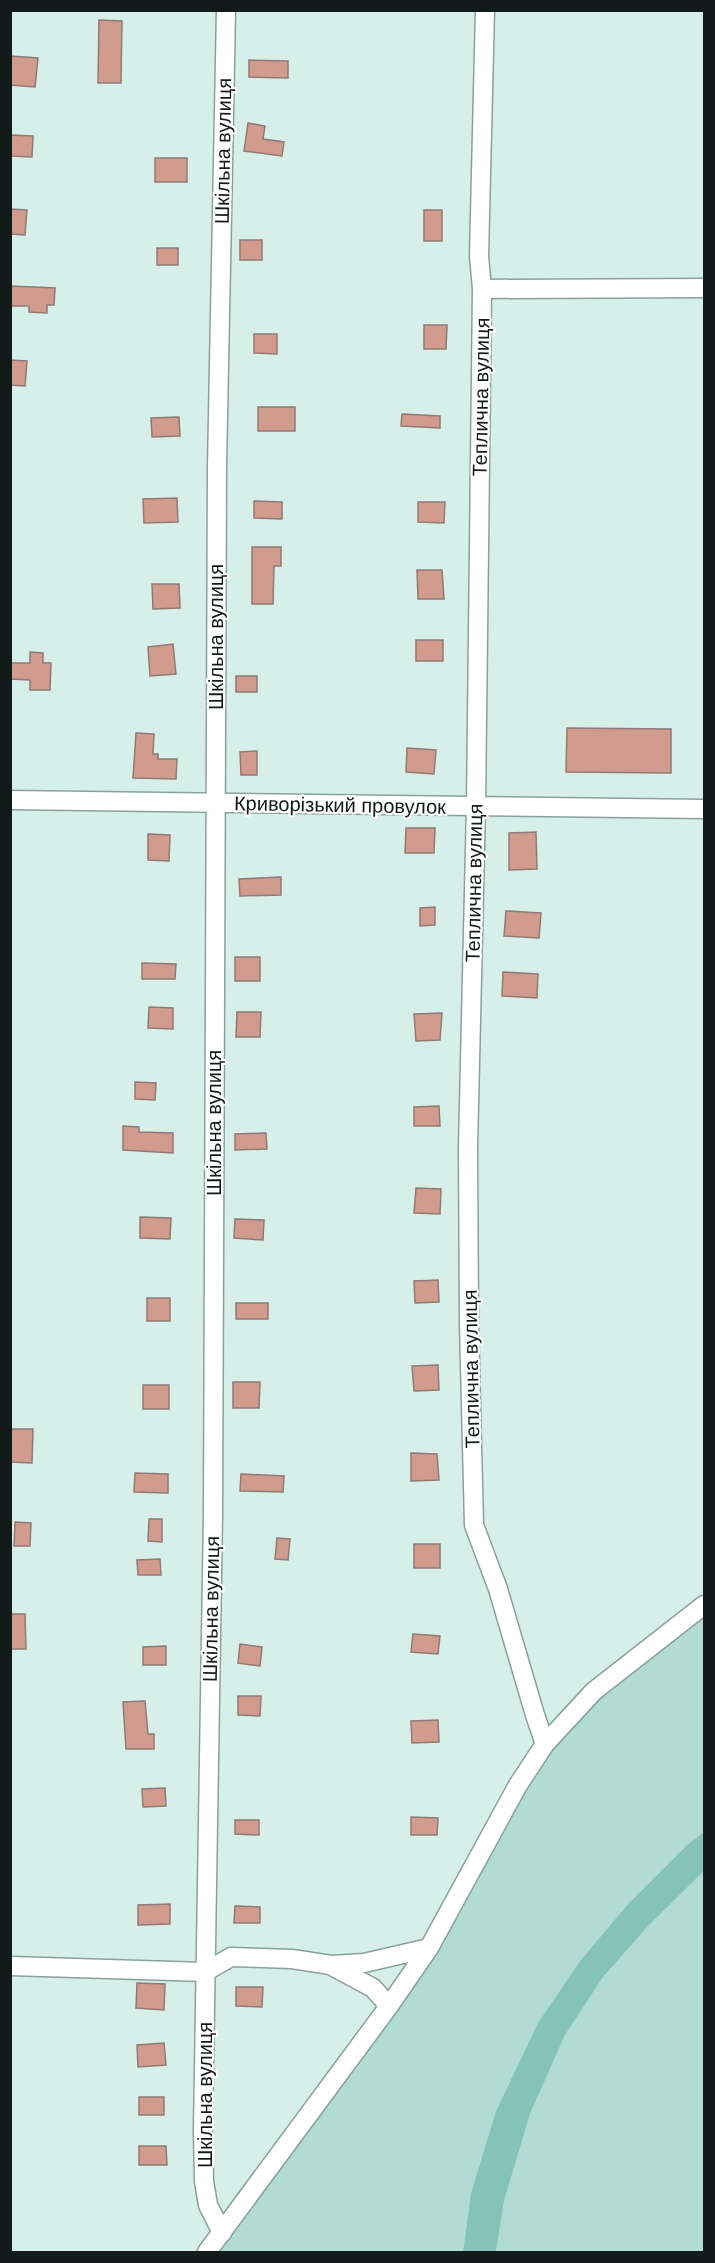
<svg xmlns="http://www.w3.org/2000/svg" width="715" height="2263" viewBox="0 0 715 2263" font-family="Arial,sans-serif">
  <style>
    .green { fill: #b2dbd1 }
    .water { fill: #84c3b5 }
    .building { fill: #d19b8e; stroke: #907a75; stroke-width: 1.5 }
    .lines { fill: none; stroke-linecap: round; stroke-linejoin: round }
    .minor-casing { stroke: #89a19b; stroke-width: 21 }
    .minor { stroke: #fff; stroke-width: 18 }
    .labels { text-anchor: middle; stroke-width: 4.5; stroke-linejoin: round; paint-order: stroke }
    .street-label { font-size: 20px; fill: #121b19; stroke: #fff }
  </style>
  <rect width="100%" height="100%" fill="#d6efe9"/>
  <!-- green -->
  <path class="green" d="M704,1605V1832L687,1845L628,1904L580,1961L538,2023L496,2111L471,2193L463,2252H207L389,2006L545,1744Z
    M704,1871V2252H496L504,2201L530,2114L565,2035L603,1977L650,1924Z"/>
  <!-- water -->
  <path class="water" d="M704,1832V1871L650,1924L603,1977L565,2035L530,2114L504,2201L496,2252H463L471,2193L496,2111L538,2023L580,1961L628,1904L687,1845Z"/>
  <!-- building -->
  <path class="building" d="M99,20L122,21L121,83H98Z
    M10,56L38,58L35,87L10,85Z
    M249,60L288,61V78L249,77Z
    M248,123L265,126L263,139L284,142L282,156L244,151Z
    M10,135L33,136L32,157L10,156Z
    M155,158H187V182H155Z
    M10,209L27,210L25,235L10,234Z
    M424,210H442V241H424Z
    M240,240H262V260H240Z
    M157,248H178V265H157Z
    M10,286L55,288L54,305H47V313L29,312V306H10Z
    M424,325H447L446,349H424Z
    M254,334H277V354L254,353Z
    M10,360L27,361L25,386L10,385Z
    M258,407H295V431H258Z
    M402,414L440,416V428L401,426Z
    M179,417L180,436L152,437L151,418Z
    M177,498L178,522L144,523L143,499Z
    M254,501L282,502V519L254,518Z
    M418,502H445L444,523L418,522Z
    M252,547H281V566H274L273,604H252Z
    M417,570H442L444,599H418Z
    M152,584H179L180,608L153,609Z
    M416,640H443V661H416Z
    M173,644L176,674L150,676L148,647Z
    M30,652L43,653V663H51L50,690H30V680L10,679V663H30Z
    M236,676H257V692H236Z
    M567,728L671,729V773L566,772Z
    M136,733L154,734L153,754H158V759H177L176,779L133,778Z
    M407,748L436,750L434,774L406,772Z
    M257,751V775H241L240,752Z
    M406,828H435L434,853H405Z
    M536,832L537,869L509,870V833Z
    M148,834L170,835L169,861L148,860Z
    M281,877V895L240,896L239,879Z
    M435,907V925L420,926V908Z
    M506,911L541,913L539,938L504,936Z
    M235,957H260V981H235Z
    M142,963L176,964L175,979H142Z
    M503,972L538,974L537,998L502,996Z
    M149,1007L173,1008V1029L148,1028Z
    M237,1012H261L260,1037H236Z
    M442,1013L440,1040L416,1041L414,1014Z
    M135,1082L156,1083L155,1100L135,1099Z
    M439,1106L440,1126H414V1107Z
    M123,1126L139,1127V1132L173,1133V1153L123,1150Z
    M266,1133L267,1149L235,1150V1134Z
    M416,1188L441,1189L440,1214L414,1213Z
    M140,1217L171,1218L170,1239L140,1238Z
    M235,1219L264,1220L263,1240L234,1238Z
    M438,1280L439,1302L415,1303L414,1281Z
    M147,1298H170V1321H147Z
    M236,1303H268V1319H236Z
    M438,1365L439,1390L414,1391L412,1366Z
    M233,1382H260L259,1408H233Z
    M143,1385H169V1409H143Z
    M10,1429H33L32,1463L10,1462Z
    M411,1453L437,1454L439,1480L411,1481Z
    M135,1473L168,1474V1493L134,1492Z
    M241,1474L284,1476L283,1492L240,1491Z
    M149,1519H162V1542L148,1541Z
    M15,1522L31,1523L30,1546H14Z
    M277,1538L290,1539L288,1560L275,1559Z
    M414,1544H440V1568H414Z
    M160,1559L161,1575H138L137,1560Z
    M10,1614H25L26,1649H10Z
    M413,1634L440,1636L438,1654L411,1652Z
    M240,1644L262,1647L260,1666L238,1663Z
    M166,1646V1665H143V1647Z
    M238,1696H261L260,1716L238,1715Z
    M145,1701L148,1734H154V1749H126L123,1702Z
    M438,1720L439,1742L412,1743L411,1721Z
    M165,1788L166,1806L143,1807L142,1789Z
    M411,1817L438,1818L437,1835H411Z
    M235,1820H259V1835L235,1834Z
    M170,1904V1924L138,1925V1905Z
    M235,1906L260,1907V1923H234Z
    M137,1983L165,1984L164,2010L136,2008Z
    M236,1987H263L262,2007L236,2006Z
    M164,2043L166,2065L138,2067L137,2045Z
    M139,2097H164V2115H139Z
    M139,2146H166L167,2165H139Z"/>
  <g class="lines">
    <!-- minor casing -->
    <g class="minor-casing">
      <path id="minor" d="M485,10L479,256L482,289L476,806L468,1147L469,1324L474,1525L498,1589L535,1715L545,1744
        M482,289L704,288
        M10,800L704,809
        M10,1966L205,1972L231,1957L292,1959L331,1965L364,1963L429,1948
        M332,1966L373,1988L389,2006
        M222,2233L208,2205L204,2181L203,2131L213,1514L217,467L226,10
        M207,2252L389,2006L429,1948L518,1785L545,1744L594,1691L704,1605"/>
    </g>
    <!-- minor -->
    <use href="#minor" class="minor"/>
  </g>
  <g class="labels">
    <!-- street labels -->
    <g class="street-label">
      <text transform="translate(223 151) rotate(-89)" y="7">Шкільна вулиця</text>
      <text transform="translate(481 397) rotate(-89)" y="7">Теплична вулиця</text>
      <text transform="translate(216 637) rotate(-90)" y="7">Шкільна вулиця</text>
      <text transform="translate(340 805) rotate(1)" y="7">Криворізький провулок</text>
      <text transform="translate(474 883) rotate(-89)" y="7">Теплична вулиця</text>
      <text transform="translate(214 1123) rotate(-90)" y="7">Шкільна вулиця</text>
      <text transform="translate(471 1369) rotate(-91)" y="7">Теплична вулиця</text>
      <text transform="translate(211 1609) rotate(-89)" y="7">Шкільна вулиця</text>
      <text transform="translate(205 2095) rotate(-90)" y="7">Шкільна вулиця</text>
    </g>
  </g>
  <!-- border -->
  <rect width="715" height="2263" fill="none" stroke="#121b19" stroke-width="24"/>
</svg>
